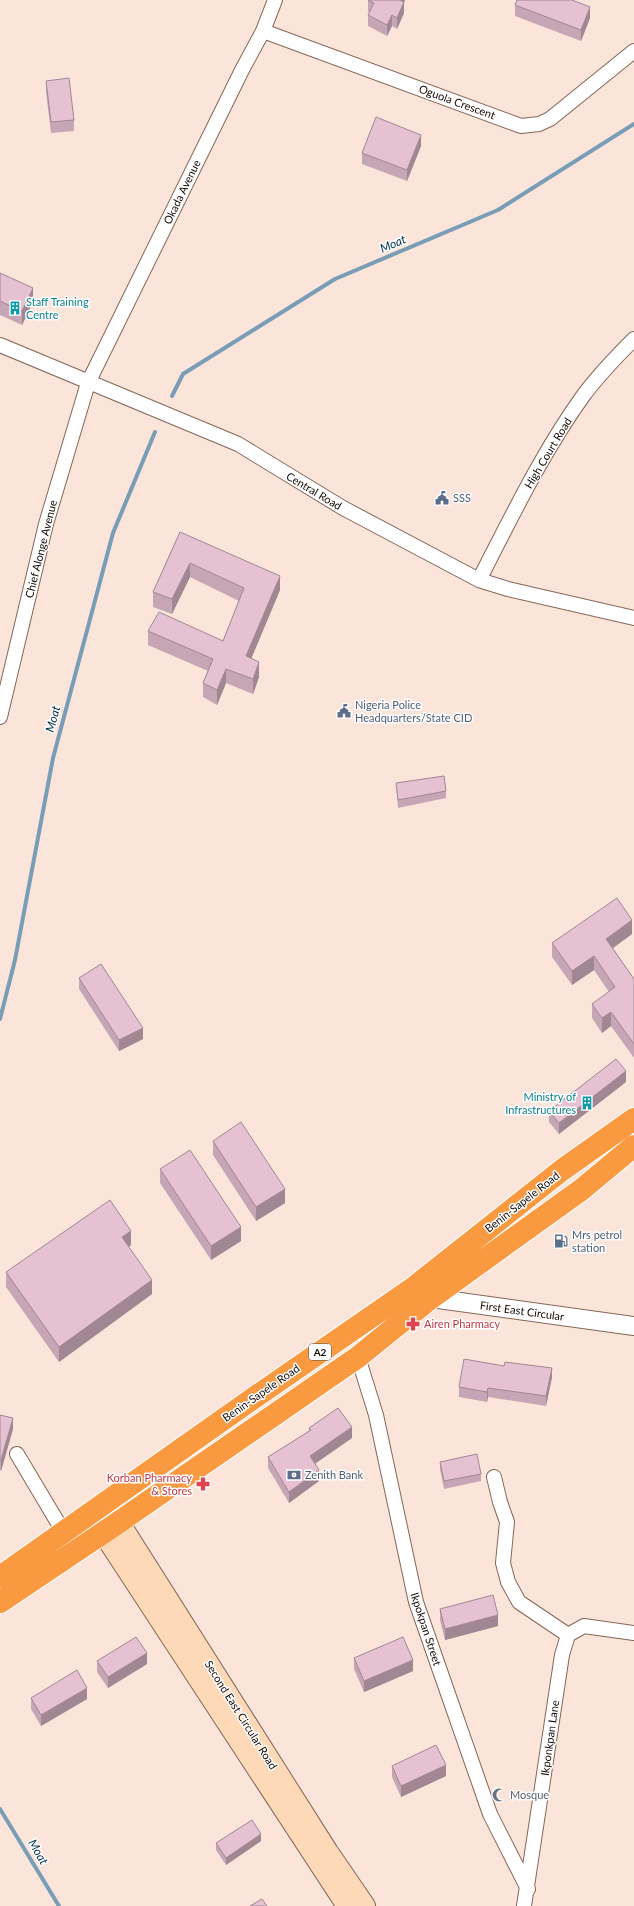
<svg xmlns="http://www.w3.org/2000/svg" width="634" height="1906" viewBox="0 0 634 1906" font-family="Lato,sans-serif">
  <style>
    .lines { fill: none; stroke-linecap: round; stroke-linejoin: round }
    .stream { stroke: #799db4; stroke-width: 4 }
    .minor-casing { stroke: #856656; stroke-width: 16 }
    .tertiary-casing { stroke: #856656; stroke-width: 20 }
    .secondary-casing { stroke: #856656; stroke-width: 22 }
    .trunk-casing { stroke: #fff; stroke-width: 24 }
    .minor { stroke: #fff; stroke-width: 14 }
    .tertiary { stroke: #fff; stroke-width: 18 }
    .secondary { stroke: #fdd9b7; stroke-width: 20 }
    .trunk { stroke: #fa9a40; stroke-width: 22 }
    .wall { fill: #c6a6b4 }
    .shaded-wall { fill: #a18792 }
    .building { fill: #e6c1d1; stroke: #a18792 }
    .labels { text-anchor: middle; stroke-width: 3; stroke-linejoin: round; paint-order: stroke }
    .shield { fill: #fff; stroke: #5a534f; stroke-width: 1 }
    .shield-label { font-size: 10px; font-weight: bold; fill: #140904 }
    .street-label { font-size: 11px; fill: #140904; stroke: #fff }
    .culture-label { font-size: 11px; fill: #0d838f; stroke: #fff; text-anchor: start }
    .service-label { font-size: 11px; fill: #4e5e75; stroke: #fff; text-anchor: start }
    .health-label { font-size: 11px; fill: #be3a42; stroke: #fff; text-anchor: start }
    .worship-label { font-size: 11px; fill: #5b616d; stroke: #fff; text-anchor: start }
    .water-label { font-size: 12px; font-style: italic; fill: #003149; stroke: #fff }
  </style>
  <rect width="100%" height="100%" fill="#fbe5da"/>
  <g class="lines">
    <!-- stream -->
    <path class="stream" d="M172,396L183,374L335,279L498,210L634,124
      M0,1019L15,960L53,758L113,533L155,432
      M0,1809L59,1906"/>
    <!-- minor casing -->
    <g class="minor-casing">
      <path id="minor" d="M263,31L521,126L539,124L550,119L634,51
        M0,345L238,444L343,508L479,580L508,589L634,618
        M479,580C511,518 542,453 583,396C597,377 617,356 634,339
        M0,717L46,524L88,383L242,70L263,31L275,0
        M358,1357L376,1415L416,1602L490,1814L528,1889
        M17,1454L64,1533
        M494,1477L500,1502L507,1522L503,1563L508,1582L519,1602L568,1635
        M524,1906L562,1655L568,1635L584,1626L634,1633"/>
    </g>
    <!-- tertiary casing -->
    <g class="tertiary-casing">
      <path id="tertiary" d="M424,1294L431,1298L634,1326"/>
    </g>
    <!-- secondary casing -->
    <g class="secondary-casing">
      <path id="secondary" d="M119,1522L328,1852L365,1906
        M103,1533L347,1906"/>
    </g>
    <!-- trunk casing -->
    <g class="trunk-casing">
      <path id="trunk" d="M0,1577L258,1395L413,1288L562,1170L634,1119
        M0,1602L119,1522L358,1357L431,1298L581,1190L634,1146"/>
    </g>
    <!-- minor -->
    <use href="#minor" class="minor"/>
    <!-- tertiary -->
    <use href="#tertiary" class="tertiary"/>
    <!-- secondary -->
    <use href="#secondary" class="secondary"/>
    <!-- trunk -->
    <use href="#trunk" class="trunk"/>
  </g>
  <!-- wall -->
  <path class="wall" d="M368,0H405L404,2V13L397,29L392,26L387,36L368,26V15L369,12L368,11Z
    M515,5L590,18L581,41L515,16Z
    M46,81L74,120V131L51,133L46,92Z
    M421,146L407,181L362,164V153Z
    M0,273L33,302L22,325L0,315Z
    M180,532L280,590L251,659L259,677L253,694L226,683L217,705L203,697V683L208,671L148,645V631L223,641L239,601L190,577L172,614L153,607V592Z
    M396,783L446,791V798L398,808Z
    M632,934L613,948L634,979V1058L611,1026L602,1033L592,1018V1004L609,992L594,970L572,985L552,957V943Z
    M79,978L143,1039L119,1051L79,989Z
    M626,1082L559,1134L549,1122V1111Z
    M213,1141L285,1203L256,1221L213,1155Z
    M160,1169L241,1241L211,1260L160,1183Z
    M131,1245L129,1247L152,1294L59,1362L6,1287V1272Z
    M552,1377L546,1406L488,1397L487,1402L459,1397V1387Z
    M0,1415L13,1429L1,1471L0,1470Z
    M309,1428L352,1438L315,1464L319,1481L289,1503L268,1468V1457L309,1431Z
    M440,1462L481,1474V1481L444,1489L440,1469Z
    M440,1609L498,1626L445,1640L440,1620Z
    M354,1658L413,1671L364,1692L354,1669Z
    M97,1661L147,1664L108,1688L97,1672Z
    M31,1698L87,1699L41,1726L31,1709Z
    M392,1766L446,1776L401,1797L392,1777Z
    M261,1841L226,1865L216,1850V1843Z"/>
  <!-- shaded-wall -->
  <path class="shaded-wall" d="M401,0H405L404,3V2V13L397,29V18Z
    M590,7V18L581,41V30Z
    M392,15V26L387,36V25Z
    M421,135V146L407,181V170Z
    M33,288V302L22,325V311Z
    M190,563V577L172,614V599Z
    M280,576V590L246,671V656Z
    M259,662V677L253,694V679Z
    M226,669V683L217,705V690Z
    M632,920V934L606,953V939Z
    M594,956V970L572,985V971Z
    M611,1012V1026L602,1033V1018Z
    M143,1028V1039L119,1051V1040Z
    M626,1071V1082L559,1134V1123Z
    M285,1189V1203L256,1221V1207Z
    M241,1227V1241L211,1260V1246Z
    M131,1231V1245L122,1251V1237Z
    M152,1280V1294L59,1362V1347Z
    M552,1368V1377L546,1406V1396Z
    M488,1388V1397L487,1402V1392Z
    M13,1418V1429L1,1471V1460Z
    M352,1427V1438L310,1467V1456Z
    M319,1470V1481L289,1503V1492Z
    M498,1615V1626L445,1640V1629Z
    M147,1653V1664L108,1688V1677Z
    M413,1660V1671L364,1692V1681Z
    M87,1688V1699L41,1726V1715Z
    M446,1765V1776L401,1797V1786Z
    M261,1834V1841L226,1865V1858Z"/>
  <!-- building -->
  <path class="building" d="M368,0H401V1L404,2L397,18L392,15L387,25L368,15L374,3Z
    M517,0H572L590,7L581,30L515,5Z
    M69,78L74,120L51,122L46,81Z
    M376,117L421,135L407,170L362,153Z
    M0,273L33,288L22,311L0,301Z
    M180,532L280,576L246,656L259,662L253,679L226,669L217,690L203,683L213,659L148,631L159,612L223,641L244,588L190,563L172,599L153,592Z
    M444,776L446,791L398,800L396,783Z
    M617,898L632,920L606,939L634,979V1044L611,1012L602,1018L592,1004L615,987L594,956L572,971L552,943Z
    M101,964L143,1028L119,1040L79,978Z
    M616,1059L626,1071L559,1123L549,1111Z
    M241,1122L285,1189L256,1207L213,1141Z
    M190,1150L241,1227L211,1246L160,1169Z
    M110,1200L131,1231L122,1237L152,1280L59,1347L6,1272Z
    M464,1359L504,1366L505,1362L552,1368L546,1396L488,1388L487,1392L459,1387Z
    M338,1408L352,1427L310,1456L319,1470L289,1492L268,1457L311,1430L309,1428Z
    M0,1415L13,1418L1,1460H0Z
    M477,1454L481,1474L444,1481L440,1462Z
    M493,1595L498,1615L445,1629L440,1609Z
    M136,1637L147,1653L108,1677L97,1661Z
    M403,1637L413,1660L364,1681L354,1658Z
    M77,1670L87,1688L41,1715L31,1698Z
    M436,1745L446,1765L401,1786L392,1766Z
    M252,1820L261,1834L226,1858L216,1843Z
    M262,1899L267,1906H250Z"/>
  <!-- icons -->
  <defs>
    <g id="building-bare" transform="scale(1.08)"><path d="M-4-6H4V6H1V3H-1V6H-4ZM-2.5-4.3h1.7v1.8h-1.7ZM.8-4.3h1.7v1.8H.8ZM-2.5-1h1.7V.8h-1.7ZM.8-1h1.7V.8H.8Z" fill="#0f9aa8" stroke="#fff" stroke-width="2.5" paint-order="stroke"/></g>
    <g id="civic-bare" transform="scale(1.08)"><path d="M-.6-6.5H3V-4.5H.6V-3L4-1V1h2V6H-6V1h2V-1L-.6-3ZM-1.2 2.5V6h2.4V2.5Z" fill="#5c6f8a" stroke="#fff" stroke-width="2.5" paint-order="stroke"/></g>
    <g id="fuel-bare" transform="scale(1.08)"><path d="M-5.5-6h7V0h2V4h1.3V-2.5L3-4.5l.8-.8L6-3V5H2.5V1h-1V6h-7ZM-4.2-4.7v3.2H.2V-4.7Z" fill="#5c6f8a" stroke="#fff" stroke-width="2.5" paint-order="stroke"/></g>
    <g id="pharmacy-bare" transform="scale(1.08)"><path d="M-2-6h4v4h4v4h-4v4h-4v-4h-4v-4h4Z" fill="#e0444e" stroke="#fff" stroke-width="2.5" paint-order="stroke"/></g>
    <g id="bank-bare" transform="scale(1.08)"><path d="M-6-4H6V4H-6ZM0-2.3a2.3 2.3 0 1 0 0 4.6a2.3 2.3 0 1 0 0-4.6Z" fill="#5c6f8a" stroke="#fff" stroke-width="2.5" paint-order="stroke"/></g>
    <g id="mosque-bare" transform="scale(1.08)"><path d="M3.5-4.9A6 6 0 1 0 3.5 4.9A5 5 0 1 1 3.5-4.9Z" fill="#6b7280" stroke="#fff" stroke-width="2.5" paint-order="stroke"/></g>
  </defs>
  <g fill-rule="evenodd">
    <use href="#building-bare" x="15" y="308"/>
    <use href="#civic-bare" x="442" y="498"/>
    <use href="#civic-bare" x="344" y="711"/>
    <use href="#building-bare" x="587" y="1103"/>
    <use href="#fuel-bare" x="561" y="1241"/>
    <use href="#pharmacy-bare" x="413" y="1324"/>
    <use href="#bank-bare" x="294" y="1475"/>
    <use href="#pharmacy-bare" x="203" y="1484"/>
    <use href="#mosque-bare" x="499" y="1795"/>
  </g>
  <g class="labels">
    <!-- shield labels -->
    <rect class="shield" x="309" y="1344" width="22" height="16" rx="3"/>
    <g class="shield-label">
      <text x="320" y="1356">A2</text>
    </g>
    <!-- street labels -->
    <g class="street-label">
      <text transform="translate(457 102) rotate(20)" y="4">Oguola Crescent</text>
      <text transform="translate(182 192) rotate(-64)" y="4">Okada Avenue</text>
      <text transform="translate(548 453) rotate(-59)" y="4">High Court Road</text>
      <text transform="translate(314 491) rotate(31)" y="4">Central Road</text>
      <text transform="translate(41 549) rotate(-76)" y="4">Chief Alonge Avenue</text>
      <text transform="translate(522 1202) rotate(-38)" y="4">Benin-Sapele Road</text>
      <text transform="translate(522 1311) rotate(8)" y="4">First East Circular</text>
      <text transform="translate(261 1393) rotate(-35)" y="4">Benin-Sapele Road</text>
      <text transform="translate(426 1629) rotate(72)" y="4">Ikpokpan Street</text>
      <text transform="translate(241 1715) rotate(58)" y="4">Second East Circular Road</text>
      <text transform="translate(550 1738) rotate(-82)" y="4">Ikponkpan Lane</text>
    </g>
    <!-- culture labels -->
    <g class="culture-label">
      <text x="26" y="306">Staff Training<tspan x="26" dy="13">Centre</tspan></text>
      <text x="576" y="1101" text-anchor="end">Ministry of<tspan x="576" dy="13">Infrastructures</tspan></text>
    </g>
    <!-- service labels -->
    <g class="service-label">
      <text x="453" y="502">SSS</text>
      <text x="355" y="709">Nigeria Police<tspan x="355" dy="13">Headquarters/State CID</tspan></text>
      <text x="572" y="1239">Mrs petrol<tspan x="572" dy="13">station</tspan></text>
      <text x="305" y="1479">Zenith Bank</text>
    </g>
    <!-- health labels -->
    <g class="health-label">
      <text x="424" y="1328">Airen Pharmacy</text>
      <text x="192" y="1482" text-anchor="end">Korban Pharmacy<tspan x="192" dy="13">&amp; Stores</tspan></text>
    </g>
    <!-- worship labels -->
    <g class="worship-label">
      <text x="510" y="1799">Mosque</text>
    </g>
    <!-- water labels -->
    <g class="water-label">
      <text transform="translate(393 244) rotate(-23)" y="4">Moat</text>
      <text transform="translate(53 719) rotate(-75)" y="4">Moat</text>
      <text transform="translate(38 1852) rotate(59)" y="4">Moat</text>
    </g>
  </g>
</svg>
